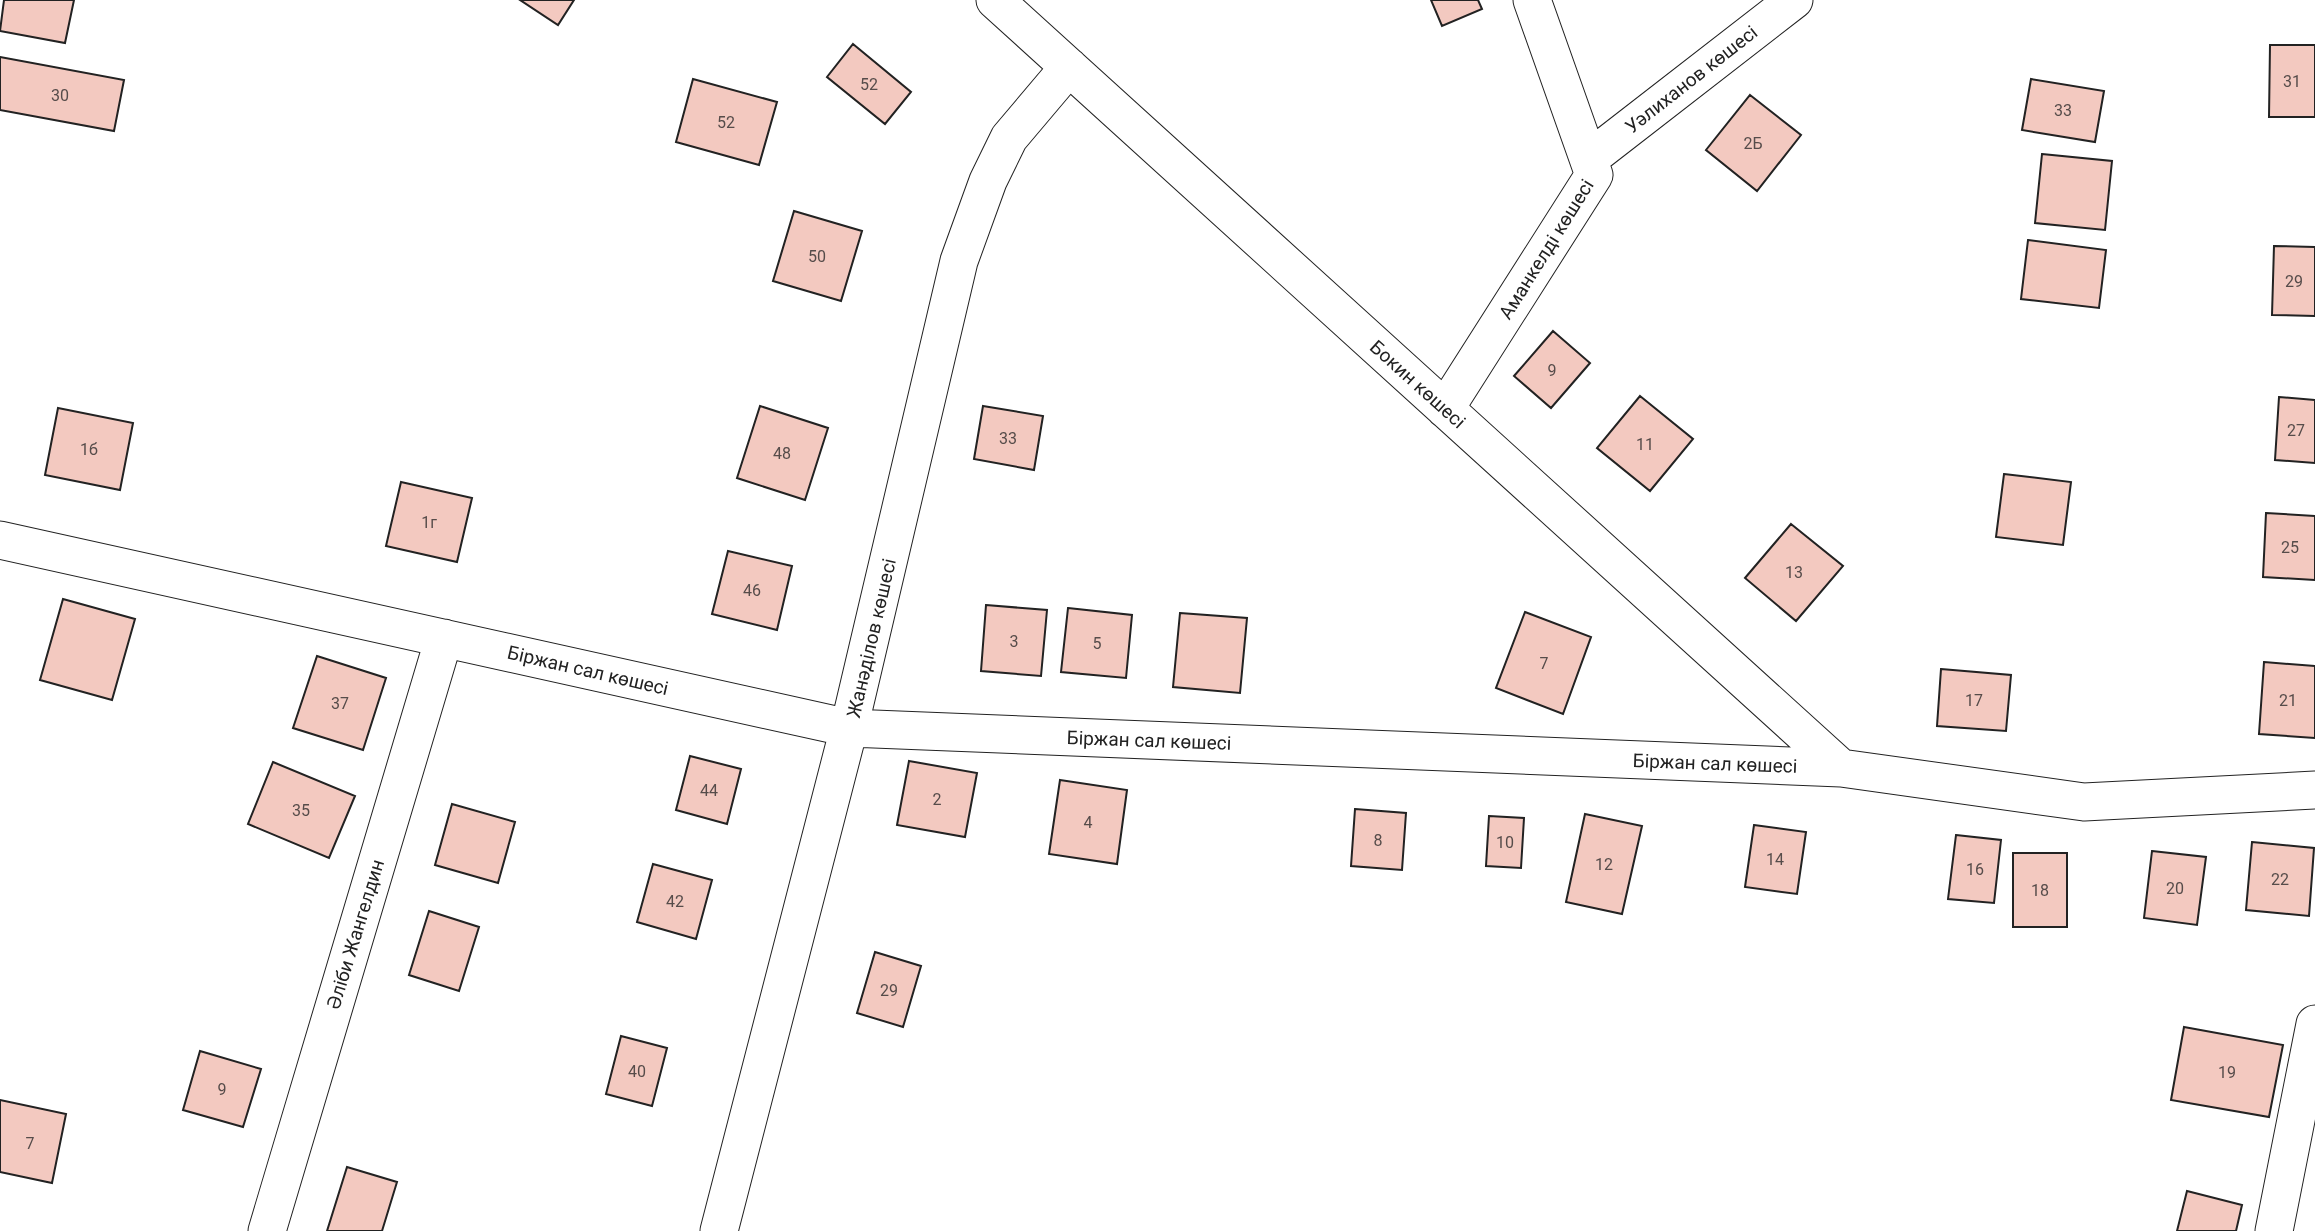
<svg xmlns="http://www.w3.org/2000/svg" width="2315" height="1231" viewBox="0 0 2315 1231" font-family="Roboto,sans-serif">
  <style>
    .building { fill: #f3c9c0; stroke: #222; stroke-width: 2 }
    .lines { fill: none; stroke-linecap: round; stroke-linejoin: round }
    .minor-casing { stroke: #222; stroke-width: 39 }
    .minor { stroke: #fff; stroke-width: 37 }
    .labels { text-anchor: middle; stroke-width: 5; stroke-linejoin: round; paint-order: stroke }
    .number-label { font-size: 16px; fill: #564c4a }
    .street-label { font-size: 19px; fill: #222; stroke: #fff }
  </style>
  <rect width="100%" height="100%" fill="#fff"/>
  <!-- building -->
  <path class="building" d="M4,0H74L65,43L0,31Z
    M520,0H574L558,25Z
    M1431,0H1478L1482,9L1442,26Z
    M853,44L911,92L885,124L827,77Z
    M2270,45H2315V117H2269Z
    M0,57L124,80L114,131L0,110Z
    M693,79L777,102L759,165L676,142Z
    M2031,79L2104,91L2095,142L2022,130Z
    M1750,95L1801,135L1757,191L1706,150Z
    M2042,154L2112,161L2105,230L2035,223Z
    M794,211L862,231L841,301L773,281Z
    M2028,240L2106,250L2099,308L2021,299Z
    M2274,246L2315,247V316L2272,315Z
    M1553,331L1590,363L1551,408L1514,376Z
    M1640,396L1693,439L1650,491L1597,448Z
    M2279,397L2315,400V463L2275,460Z
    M760,406L828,428L805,500L737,478Z
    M983,406L1043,416L1034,470L974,459Z
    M58,408L133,423L120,490L45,475Z
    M2004,474L2071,482L2063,545L1996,537Z
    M401,482L472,498L457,562L386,546Z
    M2266,513L2315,516V580L2263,577Z
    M1791,524L1843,566L1796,621L1745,578Z
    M728,551L792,566L777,630L712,614Z
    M63,599L135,619L112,700L40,680Z
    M986,605L1047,610L1041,676L981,671Z
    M1068,608L1132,615L1126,678L1061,672Z
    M1525,612L1591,637L1563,714L1496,688Z
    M1180,613L1247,618L1240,693L1173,687Z
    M317,656L386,678L363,750L293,728Z
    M2264,662L2315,666V738L2259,734Z
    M1941,669L2011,675L2006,731L1937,726Z
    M690,756L741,769L727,824L676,810Z
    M909,761L977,773L965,837L897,825Z
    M273,762L355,796L329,858L248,824Z
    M1060,780L1127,790L1117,864L1049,854Z
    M452,804L515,822L498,883L435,865Z
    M1355,809L1406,813L1402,870L1351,866Z
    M1585,814L1642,826L1622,914L1566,902Z
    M1489,816L1524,818L1521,868L1486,866Z
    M1754,825L1806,832L1797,894L1745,887Z
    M1956,835L2001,840L1994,903L1948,899Z
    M2252,842L2314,848L2309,916L2246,910Z
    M2152,851L2206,857L2197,925L2144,918Z
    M2013,853H2067V927H2013Z
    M653,864L712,880L696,939L637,922Z
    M429,911L479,927L459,991L409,975Z
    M875,952L921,966L903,1027L857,1013Z
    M2184,1027L2283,1045L2269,1117L2171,1100Z
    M621,1036L667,1048L652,1106L606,1094Z
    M200,1051L261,1069L243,1127L183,1110Z
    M0,1100L66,1114L52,1183L0,1172Z
    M347,1167L397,1182L382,1231H327Z
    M2187,1191L2242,1205L2236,1231H2177Z"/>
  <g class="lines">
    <!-- minor casing -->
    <g class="minor-casing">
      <path id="minor" d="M995,0L1841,768
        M1589,159L1794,0
        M1445,409L1594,175L1532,0
        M0,540L849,728L1841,768L2084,802L2315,790
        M267,1231L444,638
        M719,1231L849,728L959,261L988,181L1009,138L1069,67
        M2274,1231L2315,1024"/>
    </g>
    <!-- minor -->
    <use href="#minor" class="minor"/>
  </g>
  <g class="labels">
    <!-- number labels -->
    <g class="number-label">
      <text x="2292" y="87">31</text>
      <text x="869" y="90">52</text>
      <text x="60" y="101">30</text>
      <text x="2063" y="116">33</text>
      <text x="726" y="128">52</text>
      <text x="1753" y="149">2Б</text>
      <text x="817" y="262">50</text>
      <text x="2294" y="287">29</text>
      <text x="1552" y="376">9</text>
      <text x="2296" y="436">27</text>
      <text x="1008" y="444">33</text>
      <text x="1645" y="450">11</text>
      <text x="89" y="455">1б</text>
      <text x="782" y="459">48</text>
      <text x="429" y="528">1г</text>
      <text x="2290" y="553">25</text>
      <text x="1794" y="578">13</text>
      <text x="752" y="596">46</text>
      <text x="1014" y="647">3</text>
      <text x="1097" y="649">5</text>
      <text x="1544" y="669">7</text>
      <text x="1974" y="706">17</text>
      <text x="2288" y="706">21</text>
      <text x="340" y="709">37</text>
      <text x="709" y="796">44</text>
      <text x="937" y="805">2</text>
      <text x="301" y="816">35</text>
      <text x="1088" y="828">4</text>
      <text x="1378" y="846">8</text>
      <text x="1505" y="848">10</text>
      <text x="1775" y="865">14</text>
      <text x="1604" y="870">12</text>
      <text x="1975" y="875">16</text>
      <text x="2280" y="885">22</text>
      <text x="2175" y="894">20</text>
      <text x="2040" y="896">18</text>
      <text x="675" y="907">42</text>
      <text x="889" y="996">29</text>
      <text x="637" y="1077">40</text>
      <text x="2227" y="1078">19</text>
      <text x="222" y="1095">9</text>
      <text x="30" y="1149">7</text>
    </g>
    <!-- street labels -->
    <g class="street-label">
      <text transform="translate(1691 79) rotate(-38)" y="7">Уәлиханов көшесі</text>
      <text transform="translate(1546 249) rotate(-58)" y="7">Аманкелді көшесі</text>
      <text transform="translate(1418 384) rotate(42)" y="7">Бокин көшесі</text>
      <text transform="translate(871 638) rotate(-77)" y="7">Жанәділов көшесі</text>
      <text transform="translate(588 670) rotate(13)" y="7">Біржан сал көшесі</text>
      <text transform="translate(1149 740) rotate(2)" y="7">Біржан сал көшесі</text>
      <text transform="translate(1715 763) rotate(2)" y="7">Біржан сал көшесі</text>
      <text transform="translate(355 934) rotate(-73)" y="7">Әліби Жангелдин</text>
    </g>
  </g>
</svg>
